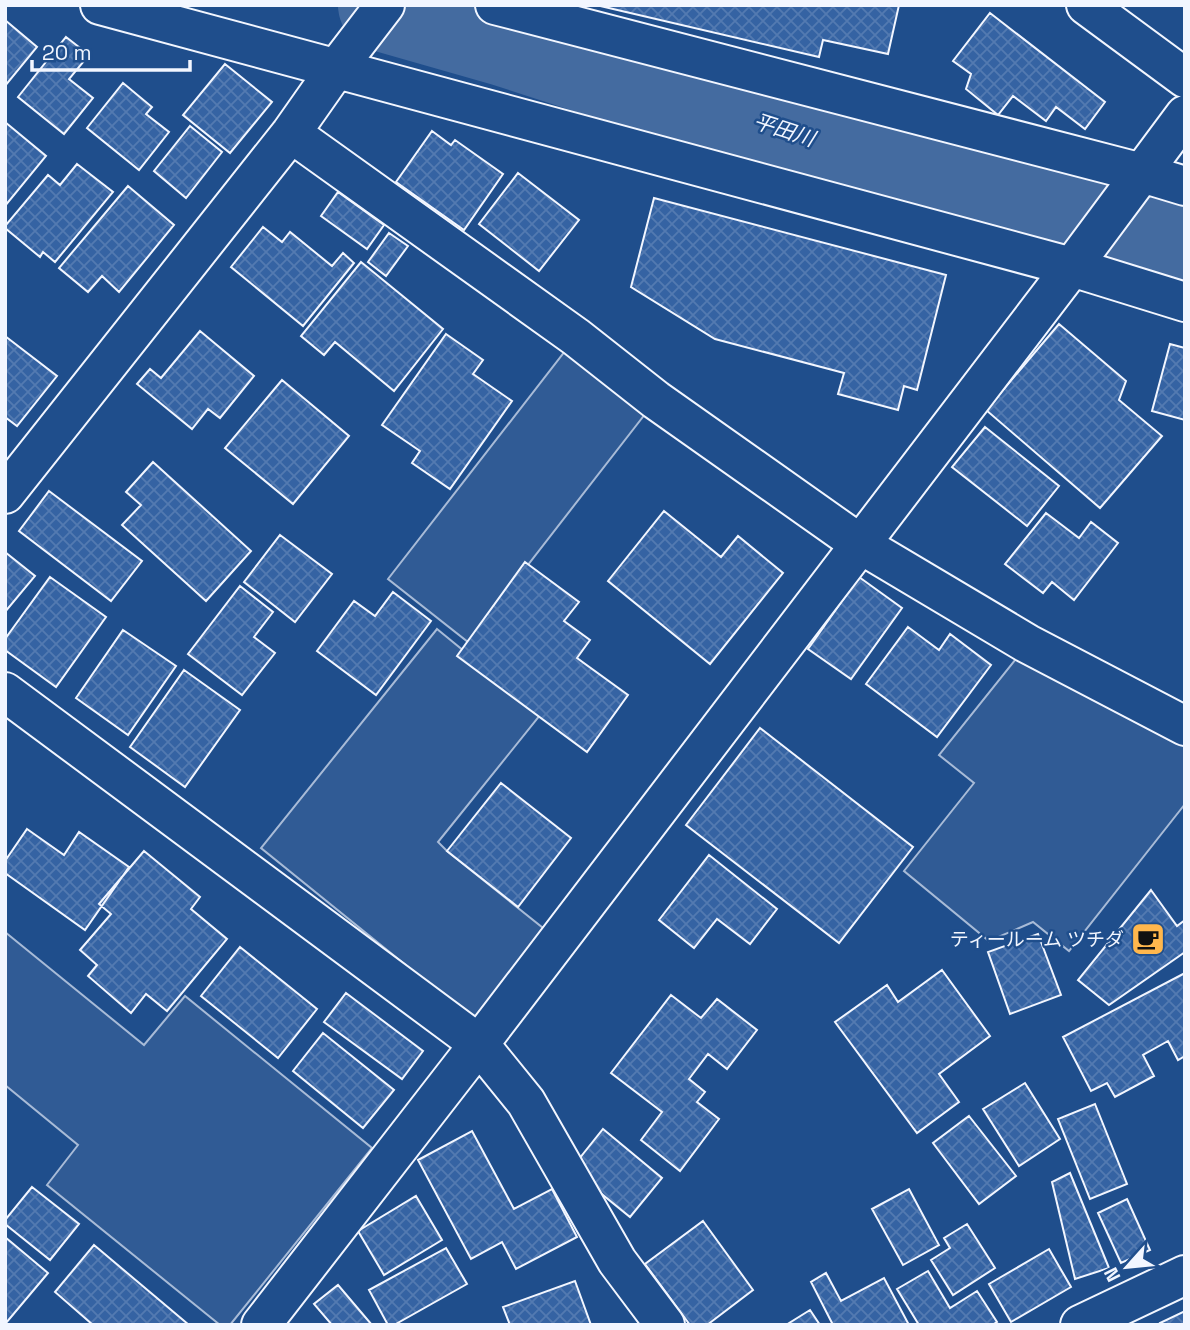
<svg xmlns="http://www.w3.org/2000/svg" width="1190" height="1330" viewBox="0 0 1190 1330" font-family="'Space Grotesk','Noto Sans JP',sans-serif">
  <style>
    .pitch { fill: #305b95; stroke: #a8bbd7; stroke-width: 2 }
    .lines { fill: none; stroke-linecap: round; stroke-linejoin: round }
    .river { stroke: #446ba0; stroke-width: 94 }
    .building { fill: url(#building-cross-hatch); stroke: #f2f6ff; stroke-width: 2 }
    .street-casing { stroke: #f2f6ff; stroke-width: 42 }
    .secondary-casing { stroke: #f2f6ff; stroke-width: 42 }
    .street { stroke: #1f4e8c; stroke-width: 38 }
    .secondary { stroke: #1f4e8c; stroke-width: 38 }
    .labels { text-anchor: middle; stroke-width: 5; stroke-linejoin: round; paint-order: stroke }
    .poi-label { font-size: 19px; fill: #f2f6ff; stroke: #1f4e8c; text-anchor: end }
    .water-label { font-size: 21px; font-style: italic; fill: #f2f6ff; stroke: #1f4e8c }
  </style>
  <defs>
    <pattern id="building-cross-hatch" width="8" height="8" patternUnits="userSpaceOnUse" patternTransform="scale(1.75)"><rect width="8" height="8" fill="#3563a3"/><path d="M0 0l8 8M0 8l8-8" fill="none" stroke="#537ab1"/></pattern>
  </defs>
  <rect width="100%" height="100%" fill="#1f4e8c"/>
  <!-- pitch -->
  <path class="pitch" d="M576,337L656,400L468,642L388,579Z
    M437,629L541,714L438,842L447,851L548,932L476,1022L261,848Z
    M1028,644L1185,726V804L1069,951L1033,922L989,941L904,871L974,783L939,755Z
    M5,932L144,1045L185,996L372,1148L230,1325H220L47,1185L78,1145L5,1085Z"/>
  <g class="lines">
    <!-- river -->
    <path class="river" d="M385,5L504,39L970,190L1185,248"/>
  </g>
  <!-- building -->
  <path class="building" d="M596,5H899L888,54L823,40L819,57Z
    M990,13L1105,102L1085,129L1056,107L1046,121L1013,96L998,115L966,89L971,74L953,61Z
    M5,20L37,47L5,86Z
    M66,37L89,55L69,79L93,98L64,134L18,97Z
    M225,64L272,102L230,153L183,115Z
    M123,83L152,107L146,114L169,132L139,170L87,128Z
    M5,122L46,156L5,206Z
    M190,126L222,152L186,198L154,171Z
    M432,131L451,145L455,140L503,174L464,230L396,182Z
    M77,164L113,192L55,262L43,252L40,257L5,228V226L48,175L60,185Z
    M518,173L579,220L539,271L479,224Z
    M128,186L174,225L119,292L102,276L88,292L59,268Z
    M338,192L384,225L367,249L321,216Z
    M654,198L946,275L917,390L904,386L898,410L838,394L844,373L715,339L631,287Z
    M263,227L282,242L290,232L332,266L343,253L354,263L303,326L231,267Z
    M389,233L408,246L386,276L368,262Z
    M361,262L443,329L394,391L335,342L324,355L301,336Z
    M1059,324L1126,381L1119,400L1162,436L1100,508L986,410Z
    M200,331L254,376L220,418L208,409L192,429L137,384L150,369L161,378Z
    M446,334L483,360L473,374L512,401L450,489L412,463L420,451L382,425Z
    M5,336L57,376L17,426L5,417Z
    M1170,344L1185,348V420L1152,411Z
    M282,380L349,436L293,504L225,448Z
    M985,427L1059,486L1027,526L952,467Z
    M153,462L251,551L206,601L122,525L141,505L126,492Z
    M49,491L142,561L111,601L19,531Z
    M664,511L721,557L738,536L783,573L710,664L608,581Z
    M1046,513L1079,538L1091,522L1118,543L1074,600L1052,582L1043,593L1005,564Z
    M280,535L332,574L295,622L244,582Z
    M5,552L35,576L5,612Z
    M525,562L579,602L564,621L590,640L577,658L628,695L587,752L457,656Z
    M50,577L106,617L56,687L5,650V639Z
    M859,577L902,608L851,679L808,649Z
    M240,586L273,612L254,637L275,653L242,695L188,654Z
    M393,592L431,621L376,695L317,651L354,601L375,616Z
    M908,627L939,650L950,634L991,665L937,737L866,684Z
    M123,630L176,666L128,735L76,698Z
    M184,670L240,710L185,787L130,747Z
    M760,728L913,847L839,943L686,825Z
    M501,783L571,838L518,907L447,851Z
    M27,829L64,855L79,832L129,867L85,930L5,873V861Z
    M144,851L200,897L191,909L227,939L167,1011L146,994L131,1013L88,976L97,965L80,950L111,914L99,904Z
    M709,855L777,909L750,944L717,919L694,948L659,920Z
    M1151,890L1177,926L1185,920V952L1109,1005L1078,980Z
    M1038,934L1061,995L1010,1014L988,952Z
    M240,947L317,1009L278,1058L201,996Z
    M942,970L990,1036L939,1074L959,1102L917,1133L835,1022L887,985L898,1002Z
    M1185,973V1056L1178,1060L1168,1041L1143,1055L1154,1076L1115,1097L1107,1083L1091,1091L1063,1037Z
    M346,993L423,1051L402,1079L324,1022Z
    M671,995L701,1018L717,999L757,1030L727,1069L708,1054L689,1079L705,1092L697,1102L719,1119L680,1171L641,1140L662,1112L611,1073Z
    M323,1033L394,1090L363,1128L293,1071Z
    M1025,1083L1060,1139L1019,1166L983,1109Z
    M1095,1104L1127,1184L1090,1199L1058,1119Z
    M969,1116L1016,1176L979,1204L933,1143Z
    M603,1129L662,1178L630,1217L571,1169Z
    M472,1131L514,1209L552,1189L577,1237L516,1269L502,1242L471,1259L418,1160Z
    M1070,1173L1109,1268L1075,1279L1052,1182Z
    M32,1187L79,1224L50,1260L5,1224V1220Z
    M909,1189L939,1245L903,1265L872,1209Z
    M416,1196L442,1240L384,1275L358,1231Z
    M1127,1199L1150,1250L1121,1263L1098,1213Z
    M703,1221L753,1290L707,1325H690L645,1264Z
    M967,1224L995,1268L953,1295L931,1260L950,1248L944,1238Z
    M5,1237L48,1273L6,1323H5Z
    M94,1245L189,1325H93L55,1292Z
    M446,1248L467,1284L394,1325H388L369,1290Z
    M1049,1249L1071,1287L1011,1322L989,1284Z
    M928,1271L950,1308L977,1291L997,1322L992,1325H919L897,1289Z
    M826,1273L841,1301L884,1278L909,1325H833L811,1282Z
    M575,1281L591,1325H510L503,1307Z
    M338,1285L372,1325H332L314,1304Z
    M810,1310L820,1325H786Z
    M1185,1311V1325H1161L1160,1323Z"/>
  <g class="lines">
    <!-- street casing -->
    <g class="street-casing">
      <path id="street" d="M100,5L1072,267L1185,302
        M495,5L1142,173L1185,186
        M1086,5L1185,78
        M291,133L576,337L656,400L860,544L1028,644L1185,726
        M5,494L291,133L336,69L385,5
        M5,692L479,1044L526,1102L617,1261L665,1325
        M261,1325L479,1044L1072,267L1185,115"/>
    </g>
    <!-- secondary casing -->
    <g class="secondary-casing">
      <path id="secondary" d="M1080,1325L1185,1275"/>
    </g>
    <!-- street -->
    <use href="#street" class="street"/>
    <!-- secondary -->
    <use href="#secondary" class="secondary"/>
  </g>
  <!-- icons -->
  <defs>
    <g id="cafe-square" transform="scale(1.75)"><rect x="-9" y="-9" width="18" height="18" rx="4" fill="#ffb74d" stroke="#1f4e8c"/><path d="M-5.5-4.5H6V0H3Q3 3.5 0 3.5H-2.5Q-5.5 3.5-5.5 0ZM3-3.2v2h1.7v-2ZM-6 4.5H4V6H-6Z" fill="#111"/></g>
  </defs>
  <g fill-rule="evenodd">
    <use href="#cafe-square" x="1148" y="939"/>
  </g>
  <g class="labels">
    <!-- poi labels -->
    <g class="poi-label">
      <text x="1124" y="946">ティールーム ツチダ</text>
    </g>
    <!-- water labels -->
    <g class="water-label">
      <text transform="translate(784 130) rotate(18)" y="7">平田川</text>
    </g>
  </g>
  <!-- border -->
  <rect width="1190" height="1330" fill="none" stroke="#f2f6ff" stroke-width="14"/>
  <!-- north arrow -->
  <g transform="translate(1127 1267) rotate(243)" stroke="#1f4e8c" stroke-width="5" paint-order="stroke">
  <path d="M0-5L12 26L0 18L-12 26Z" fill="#f2f6ff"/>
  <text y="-10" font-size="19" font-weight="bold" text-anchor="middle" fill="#f2f6ff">N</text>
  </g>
  <!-- scale -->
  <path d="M32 60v10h158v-10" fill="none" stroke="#f2f6ff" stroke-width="3.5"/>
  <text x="42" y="60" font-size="21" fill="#f2f6ff" stroke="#1f4e8c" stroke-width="5" paint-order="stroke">20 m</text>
</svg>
